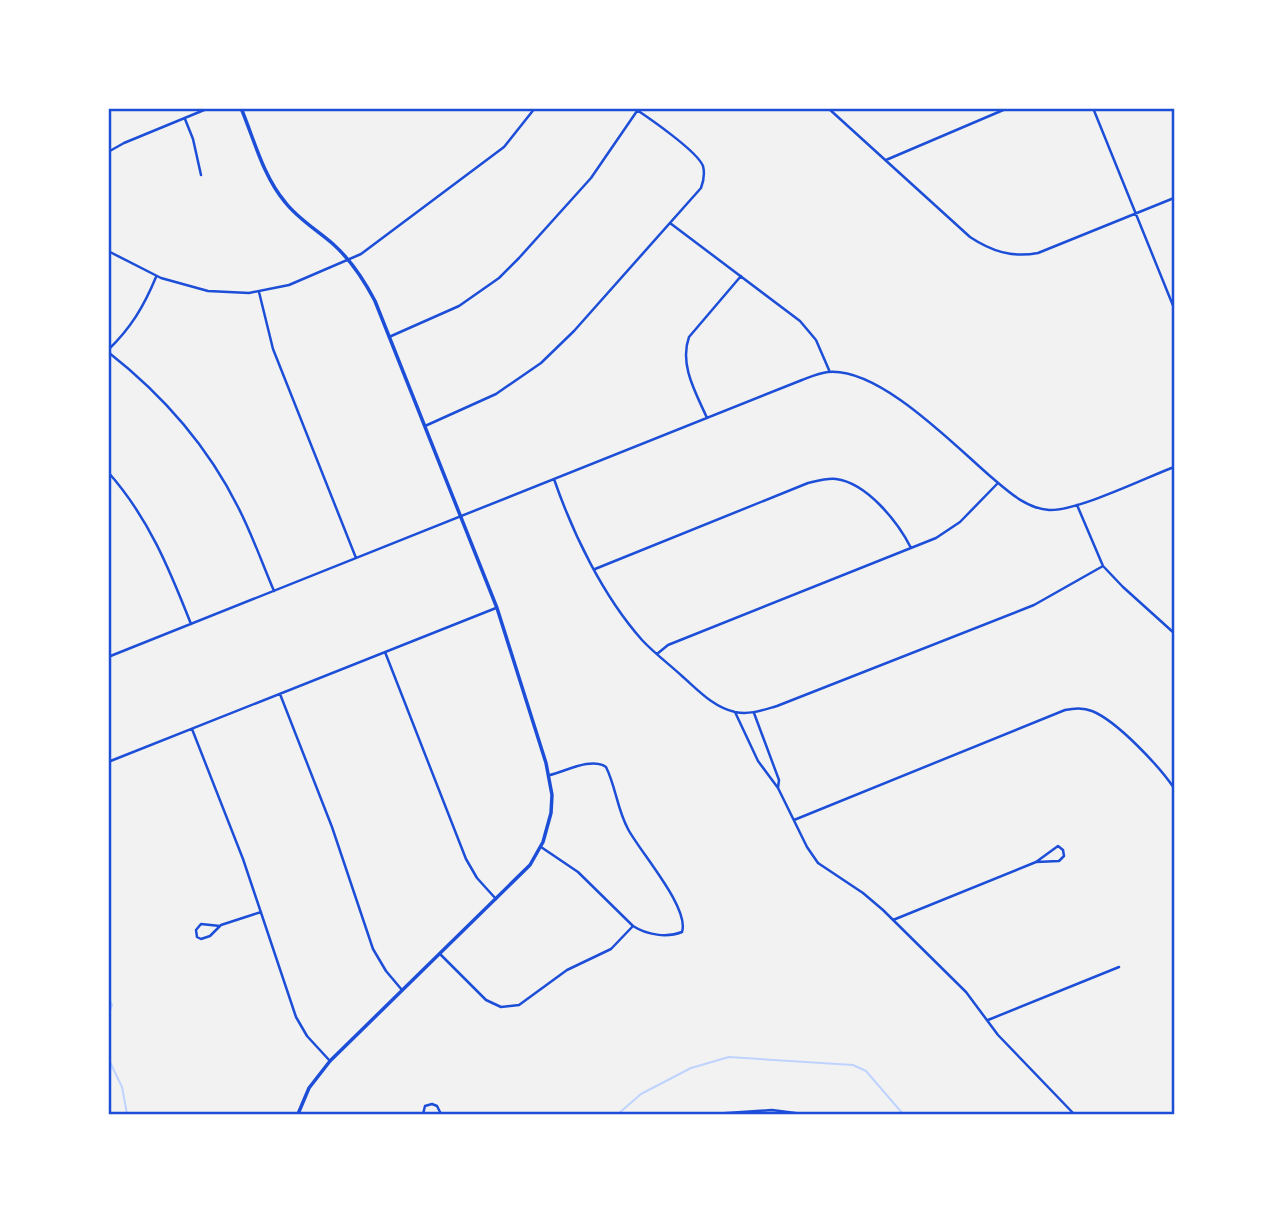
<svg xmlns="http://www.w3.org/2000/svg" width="1283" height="1223" viewBox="0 0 1283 1223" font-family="Arial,sans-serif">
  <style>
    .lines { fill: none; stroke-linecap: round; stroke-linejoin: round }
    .stream { stroke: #bfd3fe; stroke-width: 2 }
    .minor { stroke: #1d4ed8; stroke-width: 2.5 }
    .tertiary { stroke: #1d4ed8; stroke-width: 3.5 }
    .neatline { fill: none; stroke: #1d4ed8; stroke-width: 2.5 }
  </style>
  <rect width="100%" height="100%" fill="#f2f2f2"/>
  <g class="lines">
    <!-- stream -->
    <path class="stream" d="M108,997L112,1005L108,1016
      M108,1058L122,1087L127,1114
      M618,1114L641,1094L691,1068L729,1057L853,1065L866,1071L903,1114"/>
    <!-- minor -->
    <path class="minor" d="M828,108L970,237C991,251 1012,258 1038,253L1174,198
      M1093,108L1174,308
      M185,119L193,139L201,175
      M108,152L124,143L209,108
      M886,160L1008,108
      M670,223L800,321L816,340L829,370
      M108,251L161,278L208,291L249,293L289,285L361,254L504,147L535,108
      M259,292L273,349L356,558
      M389,337L459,306L499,278L519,258L591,178L637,111
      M108,350C131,328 144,306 156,277
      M108,352C163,395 207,445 238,507C252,534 262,563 274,591
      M707,418C696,393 679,365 689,337L741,276
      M425,426L496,394L541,363L574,331L701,188C704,180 705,174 703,166C697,151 649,118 634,108
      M108,472C148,517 169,568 191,624
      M554,479C573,534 603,596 642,640C654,653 669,664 682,676C698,690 713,707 735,712C750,715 763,710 777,706L1034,605L1103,566
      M1077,505L1103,566L1123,587L1174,633
      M595,569L808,483C817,481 826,478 836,479C867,483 898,522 911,548
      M385,652L466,859L477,878L496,899
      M657,654L668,645L936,538L960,522L997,484
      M108,657L802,380C810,377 819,373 828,372C879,367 953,444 990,476C1008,491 1025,508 1049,510C1078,511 1145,478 1174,467
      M280,694L332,827L373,949L386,971L402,990
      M735,712L758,761L778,788L807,847L818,863L863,893L883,910L966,992L998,1035L1074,1114
      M754,713L779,780L778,788
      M192,729L243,859L296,1017L307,1036L330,1061
      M108,762L496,608
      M794,820L1065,710C1074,708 1083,707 1092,711C1117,721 1159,766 1174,788
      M541,847L578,872L633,926
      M893,920L1036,862L1058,846L1063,850L1064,856L1059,861L1036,862
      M201,924L220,926L210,936L201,939L197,937L196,930Z
      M221,925L261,912
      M440,954L486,1000L501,1007L519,1005L567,970L611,949L633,926C647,935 667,938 682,932C690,908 640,852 628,829C617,809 616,787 606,767C592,757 566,771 550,775
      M988,1020L1119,967
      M423,1114L425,1106L432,1104L437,1106L441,1114
      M712,1114L772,1110L803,1114"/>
    <!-- tertiary -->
    <path class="tertiary" d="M241,108C254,139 263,176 285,202C298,219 317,230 333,244C351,260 364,280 375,301L497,608L546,763L552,795L551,813L543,842L530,865L330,1061L309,1088L298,1114"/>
  </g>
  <!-- border -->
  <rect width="1283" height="1223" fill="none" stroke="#ffffff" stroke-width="220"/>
  <rect x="110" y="110" width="1063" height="1003" class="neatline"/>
</svg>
